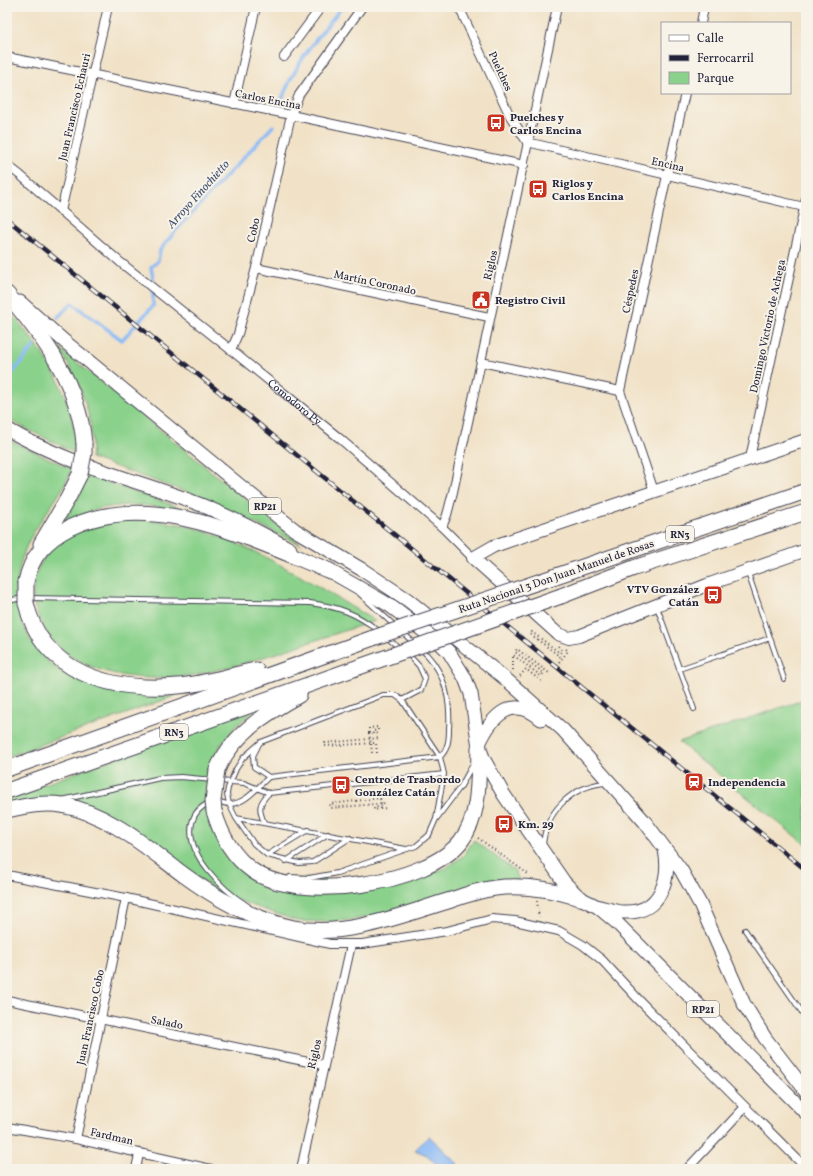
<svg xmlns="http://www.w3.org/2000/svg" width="813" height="1176" viewBox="0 0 813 1176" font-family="Vollkorn,serif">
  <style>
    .green { fill: #8ad18b; stroke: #567a63 }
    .water { fill: #8abaf6; stroke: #566e98 }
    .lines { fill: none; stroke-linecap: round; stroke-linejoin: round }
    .stream { stroke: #8abaf6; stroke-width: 3.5 }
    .lane-casing { stroke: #413f50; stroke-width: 6 }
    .street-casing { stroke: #413f50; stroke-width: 10 }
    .secondary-casing { stroke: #413f50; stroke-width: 14 }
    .primary-casing { stroke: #413f50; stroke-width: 15 }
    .highway-casing { stroke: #413f50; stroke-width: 17 }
    .path { stroke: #413f50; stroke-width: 2; stroke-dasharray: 1 3; stroke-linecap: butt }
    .lane { stroke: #fff; stroke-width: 4 }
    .street { stroke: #fff; stroke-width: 8 }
    .secondary { stroke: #fff; stroke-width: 12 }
    .primary { stroke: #fff; stroke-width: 13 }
    .highway { stroke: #fff; stroke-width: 15 }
    .rail-casing { stroke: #22223b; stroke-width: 4.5 }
    .rail { stroke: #f7f3e8; stroke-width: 3; stroke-dasharray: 9; stroke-linecap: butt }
    .highway-bridge-casing { stroke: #413f50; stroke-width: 17; stroke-linecap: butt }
    .path-bridge { stroke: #413f50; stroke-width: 2; stroke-dasharray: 1 3; stroke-linecap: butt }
    .highway-bridge { stroke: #fff; stroke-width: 15 }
    .labels { text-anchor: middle; stroke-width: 4; stroke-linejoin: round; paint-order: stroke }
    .shield { fill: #f7f3e8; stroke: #62616f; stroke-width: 1 }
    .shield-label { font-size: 10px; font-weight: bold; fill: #22223b }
    .street-label { font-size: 11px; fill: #22223b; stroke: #f7f3e8 }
    .poi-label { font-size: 11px; font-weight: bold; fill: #22223b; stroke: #f7f3e8; text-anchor: start }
    .water-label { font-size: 12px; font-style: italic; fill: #415073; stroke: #f7f3e8 }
  </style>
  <rect width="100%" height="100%" fill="#f7f3e8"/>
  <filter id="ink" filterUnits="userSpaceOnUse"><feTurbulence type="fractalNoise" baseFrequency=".025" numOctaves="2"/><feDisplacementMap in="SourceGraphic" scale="8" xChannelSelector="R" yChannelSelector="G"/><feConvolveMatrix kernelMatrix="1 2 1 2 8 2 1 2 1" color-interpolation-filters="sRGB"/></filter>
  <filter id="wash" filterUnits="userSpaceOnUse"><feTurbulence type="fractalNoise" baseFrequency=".012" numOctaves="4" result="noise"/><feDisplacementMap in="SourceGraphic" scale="16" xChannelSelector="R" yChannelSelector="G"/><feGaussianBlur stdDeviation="0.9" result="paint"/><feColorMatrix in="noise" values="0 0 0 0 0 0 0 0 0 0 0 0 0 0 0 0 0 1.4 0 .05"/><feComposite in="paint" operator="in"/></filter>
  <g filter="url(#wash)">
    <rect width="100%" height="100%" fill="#f1e2c7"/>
    <!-- green -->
    <path class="green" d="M7,309C43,349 77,396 75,453L7,419Z
      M58,347L302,545L189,493L91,458C96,418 79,380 58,347Z
      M7,439L72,469C61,499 36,521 25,550C17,570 15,593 20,613C37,684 113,697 175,696L7,757Z
      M88,476L214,519C180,510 145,501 109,507C94,509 79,516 64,521L79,496Z
      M123,520C134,520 146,520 157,521C229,527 313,584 375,621C344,631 313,641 283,651C229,668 183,684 126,676C108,673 88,667 72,657C27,625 16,571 66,538C82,527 105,524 123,520Z
      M806,699V845L679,742Z
      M260,705L235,727L220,746L211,765L206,788L209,813L254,876L396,884L424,877L446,868L463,856L474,840L515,871L519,880L359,919L328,922L297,921L222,895L119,820L7,805V798Z"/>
    <!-- water -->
    <path class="water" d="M429,1136L458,1164L453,1169H441L427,1155L415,1150Z"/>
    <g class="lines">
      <!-- stream -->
      <path class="stream" d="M280,105C292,67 317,38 342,7
        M153,279L151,267L158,261L160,250L177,229L273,126
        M58,317L72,303L122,340L153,306V291
        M7,380L34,346"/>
    </g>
  </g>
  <g filter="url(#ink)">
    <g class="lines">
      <!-- lane casing -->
      <g class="lane-casing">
        <path id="lane" d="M748,573L784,679
          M360,594L396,627
          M29,598L310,603C339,607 356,613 379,631
          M7,601L23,598
          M657,607L694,709
          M402,632L414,643
          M386,637L401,649
          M679,669L770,638
          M402,700L421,690L425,679L419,666L407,653
          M259,744L253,756L254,767L269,777
          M219,781L244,783L269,793L444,774
          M62,800L160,778L181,777L213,780
          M216,802C222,801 226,805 231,804C248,802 257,787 269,777L440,757C448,749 449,740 449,729C451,698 445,670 421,649
          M209,803C200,807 194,813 192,823C185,855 223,890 248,906
          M236,818L254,844L267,855L299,863L313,862L350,838
          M437,818L461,786L473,764
          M264,822C258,809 259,803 269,793
          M543,846C545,812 571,787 604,783
          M267,855L308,830
          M286,861L328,834
          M290,877L309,878L337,873L416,846L429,835L436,819L444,774L440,757L402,700L395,695H383L261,742L243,758L236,769L228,788L227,794L229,804L236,818L406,849
          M745,930L806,1018"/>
      </g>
      <!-- street casing -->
      <g class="street-casing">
        <g id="street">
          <path d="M459,7L510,116L527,142"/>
          <path d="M701,23L704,7"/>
          <path d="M7,57L291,115L524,165"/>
          <path d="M284,57L321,7"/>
          <path d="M234,104L256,7"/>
          <path d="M527,142L804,207"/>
          <path id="s1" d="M7,165L20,175L120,262L231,350L338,437L442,527L473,558"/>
          <path d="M61,211L108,7"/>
          <path d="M256,268L489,317"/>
          <path d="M231,350L238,334L256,268L291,115L299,95L362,7"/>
          <path d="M481,362L620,391"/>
          <path d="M750,458L806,199"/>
          <path d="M654,491L620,391L685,93"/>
          <path d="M442,527L447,515L453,492L557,7"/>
          <path d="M7,875L126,898L330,944H362L447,931L492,919L515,921L559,931L583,945L602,960L639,1000L806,1168"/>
          <path d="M7,1000L323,1065"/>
          <path d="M7,1127L76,1139L211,1169"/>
          <path d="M76,1139L126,898"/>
          <path d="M136,1169L139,1154"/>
          <path d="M301,1169L351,945"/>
          <path d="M687,1169L745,1107"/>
        </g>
      </g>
      <!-- secondary casing -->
      <g class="secondary-casing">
        <path id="secondary" d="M806,440L494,546L473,558L558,634L569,638L579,636L707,585L806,550"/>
      </g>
      <!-- primary casing -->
      <g class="primary-casing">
        <path id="primary" d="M20,302L64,341L277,516L295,530L361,569L408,600L508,681L563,730L645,822L681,870L700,904L744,1004L765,1038L806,1091
          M7,429C64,463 130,478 191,501C226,514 258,531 290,549
          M321,566L389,605L441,644L449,652L465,678L471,694L479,747L484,760L504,795L564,882L580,898L598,907L616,922L806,1113
          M479,744C492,715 513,694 541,719
          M600,907C608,909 616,912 624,912C660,914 671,879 665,850"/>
      </g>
      <!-- highway casing -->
      <g class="highway-casing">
        <path id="highway" d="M7,294C44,337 79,385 84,443
          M41,544L68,498L80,474
          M553,577L806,491
          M26,582C31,556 46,540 69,528C152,487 252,540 330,571
          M561,596L634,568L806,512
          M26,603C42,674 113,692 178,686C205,684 230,675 256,670
          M7,769L373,638
          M217,770C232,735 266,713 299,695
          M7,791L393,655
          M7,810C25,806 44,802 62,805C110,814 146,847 184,875C217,899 253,920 294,928C347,938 401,915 451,900C465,895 480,890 495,888C525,884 552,889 580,898
          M214,811C221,836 232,856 253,871C299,903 427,885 461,841C481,815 478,777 479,747"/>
      </g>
      <!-- path -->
      <path class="path" d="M558,646L562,650L560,653L532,632L530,634L562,658
        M559,662L568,651L566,649
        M513,670V655L541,676L544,673L515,652L517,649L549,673
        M520,676L526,669L542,682
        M369,733V728L378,727V730L373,731V734L379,733
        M371,744L372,753
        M377,753L376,743L325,746V743L380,738
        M381,790V798L330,804L331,808L386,803
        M378,791L382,806L374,808V810L386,808
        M478,838L528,874
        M537,901L539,917"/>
      <!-- lane -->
      <use href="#lane" class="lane"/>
      <!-- street -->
      <use href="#street" class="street"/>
      <!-- secondary -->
      <use href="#secondary" class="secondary"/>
      <!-- primary -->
      <use href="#primary" class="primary"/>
      <!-- highway -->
      <use href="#highway" class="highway"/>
      <!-- rail casing -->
      <g class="rail-casing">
        <path id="rail" d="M7,219L806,870"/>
      </g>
      <!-- rail -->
      <use href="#rail" class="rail"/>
      <!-- highway-bridge casing -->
      <g class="highway-bridge-casing">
        <path id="highway-bridge" d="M80,474L84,453V443
          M26,582V603
          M373,638L553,577
          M393,655L561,596
          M214,811L213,801L217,770"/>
      </g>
      <!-- path-bridge -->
      <path class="path-bridge" d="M369,733L371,744"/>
      <!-- highway-bridge -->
      <use href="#highway-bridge" class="highway-bridge"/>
    </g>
  </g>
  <!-- icons -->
  <defs>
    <g id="bus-square" transform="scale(1)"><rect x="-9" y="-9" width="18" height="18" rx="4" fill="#c8321e" stroke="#f7f3e8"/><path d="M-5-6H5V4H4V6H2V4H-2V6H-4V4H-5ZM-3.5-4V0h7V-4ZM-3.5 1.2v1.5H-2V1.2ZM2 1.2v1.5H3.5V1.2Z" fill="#fff"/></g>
    <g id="civic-square" transform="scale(1)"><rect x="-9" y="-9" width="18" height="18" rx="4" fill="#c8321e" stroke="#f7f3e8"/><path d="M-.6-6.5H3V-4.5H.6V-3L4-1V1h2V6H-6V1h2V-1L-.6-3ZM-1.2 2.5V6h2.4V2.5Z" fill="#fff"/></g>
    <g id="station-square" transform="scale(1)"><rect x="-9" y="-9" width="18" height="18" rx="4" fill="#c8321e" stroke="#f7f3e8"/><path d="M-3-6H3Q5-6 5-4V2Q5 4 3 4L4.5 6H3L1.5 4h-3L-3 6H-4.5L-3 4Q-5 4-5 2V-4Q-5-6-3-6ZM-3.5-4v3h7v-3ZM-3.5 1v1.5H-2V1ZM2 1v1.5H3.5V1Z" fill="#fff"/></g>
  </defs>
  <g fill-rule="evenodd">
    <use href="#bus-square" x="496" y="123"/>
    <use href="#bus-square" x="538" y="189"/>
    <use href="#civic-square" x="481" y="300"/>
    <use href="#bus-square" x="713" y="595"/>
    <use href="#station-square" x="694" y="782"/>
    <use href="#bus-square" x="341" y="785"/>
    <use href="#bus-square" x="504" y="824"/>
  </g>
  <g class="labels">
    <!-- shield labels -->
    <g class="shield">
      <rect x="249" y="498" width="32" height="16" rx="3"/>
      <rect x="666" y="526" width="28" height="16" rx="3"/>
      <rect x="160" y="724" width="28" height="16" rx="3"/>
      <rect x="687" y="1001" width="32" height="16" rx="3"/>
    </g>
    <g class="shield-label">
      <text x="265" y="510">RP21</text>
      <text x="680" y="538">RN3</text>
      <text x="174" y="736">RN3</text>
      <text x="703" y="1013">RP21</text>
    </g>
    <!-- street labels -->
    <g class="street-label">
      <text transform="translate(501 71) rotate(65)" y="4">Puelches</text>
      <text transform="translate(268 99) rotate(11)" y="4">Carlos Encina</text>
      <text transform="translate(74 107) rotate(-77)" y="4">Juan Francisco Echauri</text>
      <text transform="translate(668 164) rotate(13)" y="4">Encina</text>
      <text transform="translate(253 230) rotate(-77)" y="4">Cobo</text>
      <text transform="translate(490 265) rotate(-77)" y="4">Riglos</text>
      <text transform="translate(375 282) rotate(12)" y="4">Martín Coronado</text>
      <text transform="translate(630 291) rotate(-78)" y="4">Céspedes</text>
      <text transform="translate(767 326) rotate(-78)" y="4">Domingo Victorio de Achega</text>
      <text dy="4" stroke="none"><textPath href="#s1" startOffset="373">Comodoro Py</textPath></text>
      <text transform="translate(556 576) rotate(-19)" y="4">Ruta Nacional 3 Don Juan Manuel de Rosas</text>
      <text transform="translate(90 1017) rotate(-78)" y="4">Juan Francisco Cobo</text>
      <text transform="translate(167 1022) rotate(11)" y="4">Salado</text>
      <text transform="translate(314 1054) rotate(-77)" y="4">Riglos</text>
      <text transform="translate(112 1136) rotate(13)" y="4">Fardman</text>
    </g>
    <!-- poi labels -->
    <g class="poi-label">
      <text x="510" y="121">Puelches y<tspan x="510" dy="13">Carlos Encina</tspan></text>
      <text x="552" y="187">Riglos y<tspan x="552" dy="13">Carlos Encina</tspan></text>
      <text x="495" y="304">Registro Civil</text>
      <text x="699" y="593" text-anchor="end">VTV González<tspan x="699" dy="13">Catán</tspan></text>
      <text x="355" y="783">Centro de Trasbordo<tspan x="355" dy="13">González Catán</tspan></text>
      <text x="708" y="786">Independencia</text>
      <text x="518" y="828">Km. 29</text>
    </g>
    <!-- water labels -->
    <g class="water-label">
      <text transform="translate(198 194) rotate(-48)" y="4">Arroyo Finochietto</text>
    </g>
  </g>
  <!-- margin -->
  <rect width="813" height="1176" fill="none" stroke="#f7f3e8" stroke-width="24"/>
  <!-- legend -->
  <rect x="661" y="22" width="130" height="72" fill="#f7f3e8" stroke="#a29fa3"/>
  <rect x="669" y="35" width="20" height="6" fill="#ffffff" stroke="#a29fa3"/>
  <text x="697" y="42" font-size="12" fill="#22223b">Calle</text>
  <rect x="669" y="55" width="20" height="6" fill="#22223b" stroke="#a29fa3"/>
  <text x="697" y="62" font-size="12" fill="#22223b">Ferrocarril</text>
  <rect x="669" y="72" width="20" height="12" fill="#8ad18b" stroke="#a29fa3"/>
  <text x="697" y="82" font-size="12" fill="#22223b">Parque</text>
</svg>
